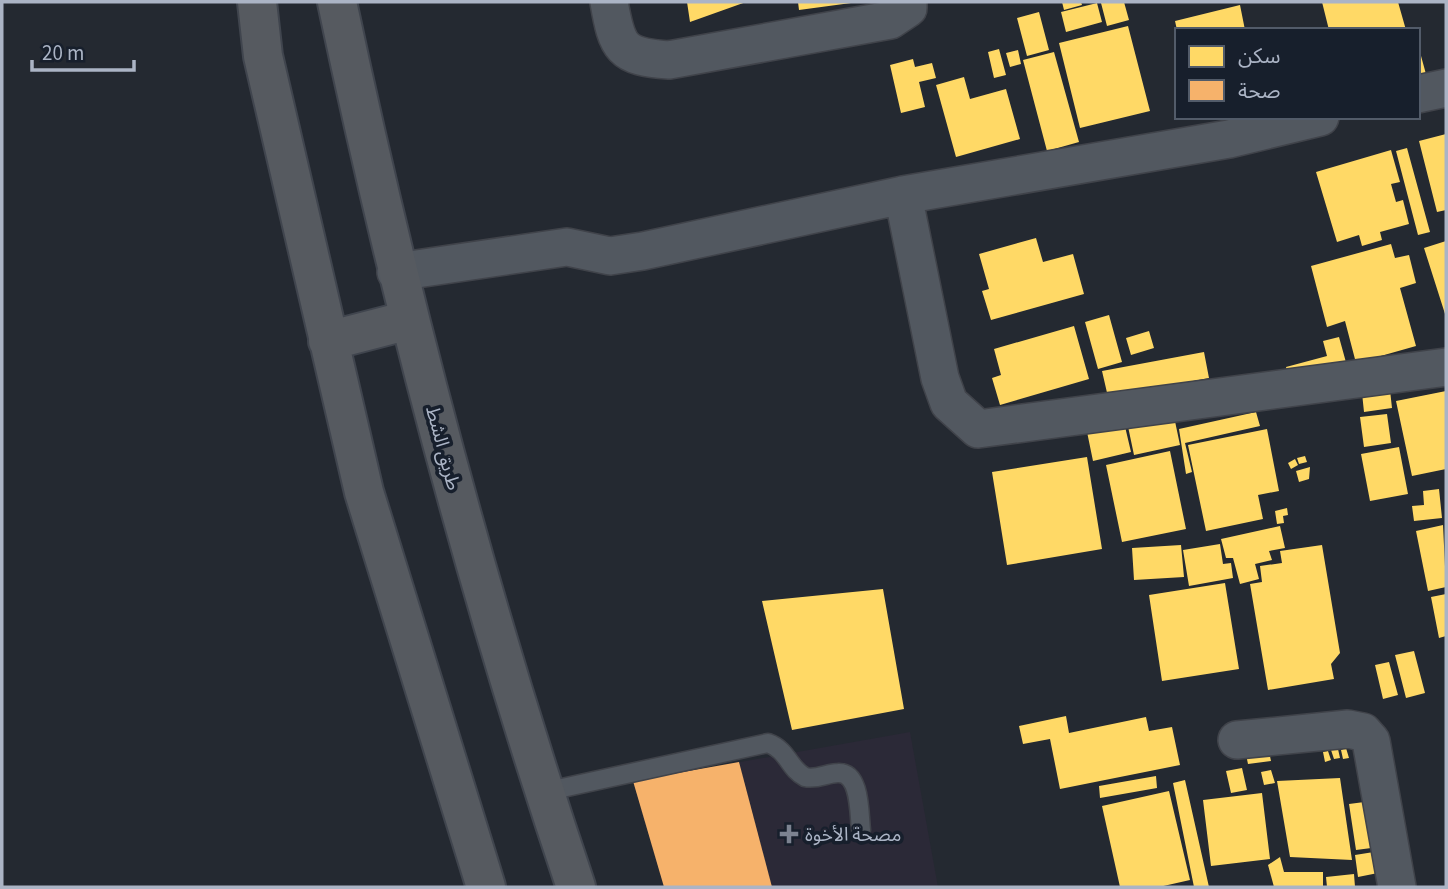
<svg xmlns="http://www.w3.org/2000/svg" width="1448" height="889" viewBox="0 0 1448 889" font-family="'Source Sans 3','Noto Sans Arabic',sans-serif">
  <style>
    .medical { fill: #2b2937 }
    .homes { fill: #ffd966 }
    .health { fill: #f6b26b }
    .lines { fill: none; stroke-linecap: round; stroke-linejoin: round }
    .service-casing { stroke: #40434a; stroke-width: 21 }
    .minor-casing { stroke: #40434a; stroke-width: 40 }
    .trunk-casing { stroke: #40454e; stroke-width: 42 }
    .service { stroke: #525860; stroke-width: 18 }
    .minor { stroke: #525860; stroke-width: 37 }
    .trunk { stroke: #565a60; stroke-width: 38 }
    .poi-dot { fill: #7c8391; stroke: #171f2c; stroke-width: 2.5 }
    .labels { text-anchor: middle; stroke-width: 7; stroke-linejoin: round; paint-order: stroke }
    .street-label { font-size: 19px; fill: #abb4c5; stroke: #171f2c }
    .poi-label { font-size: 19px; fill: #abb4c5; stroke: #171f2c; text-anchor: start }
  </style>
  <rect width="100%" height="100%" fill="#242931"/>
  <!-- medical -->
  <path class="medical" d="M910,732L938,887H664L633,781Z"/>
  <!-- homes -->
  <path class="homes" d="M687,2H746L690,22Z
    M798,2H851V3L799,10Z
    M1062,2H1081L1082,5L1064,10Z
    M1124,2L1129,20L1107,26L1101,3Z
    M1322,2H1398L1406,30H1372V27L1329,30Z
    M1097,3L1102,22L1066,32L1061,12Z
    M1240,5L1245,30H1177L1175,21Z
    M1039,12L1049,50L1027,56L1017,18Z
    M1128,26L1150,111L1080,128L1059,43Z
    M1418,45L1429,85L1418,87Z
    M999,49L1006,75L994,78L988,52Z
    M1018,50L1021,64L1010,67L1006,53Z
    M1054,52L1079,142L1047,151L1023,60Z
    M913,59L915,67L932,63L936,78L919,82L925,107L901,113L890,65Z
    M964,77L970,99L1006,89L1020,139L956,157L936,85Z
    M1446,134V210L1437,212L1419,141Z
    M1407,148L1430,232L1418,235L1396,151Z
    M1391,150L1400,182L1391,184L1396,202L1403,200L1409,224L1380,232L1382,240L1362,246L1359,235L1337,242L1316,172Z
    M1036,238L1043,262L1073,254L1084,294L991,320L982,291L989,289L979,254Z
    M1446,241V317L1424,248Z
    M1391,244L1395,258L1409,255L1416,283L1400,288L1416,346L1356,363L1345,321L1327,327L1311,266Z
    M1109,315L1122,362L1098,369L1085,322Z
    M1074,326L1089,379L1000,405L992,378L1001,375L994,349Z
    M1149,331L1154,348L1131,355L1126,338Z
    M1339,337L1347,366L1290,382L1286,367L1327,356L1323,341Z
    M1204,352L1209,378L1108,397L1102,371Z
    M1390,390L1392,408L1364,412L1362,393Z
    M1446,391V469L1412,476L1396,401Z
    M1172,407L1180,445L1134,455L1126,417Z
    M1256,412L1260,426L1185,443L1192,472L1186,474L1179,429Z
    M1387,414L1391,443L1364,447L1360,417Z
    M1123,418L1131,452L1093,461L1086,427Z
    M1267,429L1279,491L1258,495L1263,519L1206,531L1188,445Z
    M1399,447L1408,494L1370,501L1361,454Z
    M1170,451L1186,529L1122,542L1106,465Z
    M1305,456L1307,462L1299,464L1297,458Z
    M1087,457L1102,549L1007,565L992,472Z
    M1295,459L1298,465L1291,469L1288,463Z
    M1310,467L1309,479L1299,482L1296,471Z
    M1439,489L1442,518L1414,521L1412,506L1424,505L1423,491Z
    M1287,508L1288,515L1283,516L1284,523L1277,524L1275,511Z
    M1443,525L1446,587L1428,591L1416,531Z
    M1280,526L1285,548L1269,551L1272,560L1255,564L1259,579L1240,584L1233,558H1226L1221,539Z
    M1220,544L1223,564L1231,563L1233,578L1189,586L1183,550Z
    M1181,545L1184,577L1134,580L1132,548Z
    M1322,545L1340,653L1331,664L1334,679L1268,690L1250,584L1262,582L1260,566L1282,563L1280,551Z
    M1225,583L1239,669L1162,681L1149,595Z
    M883,589L904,709L792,730L762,601Z
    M1446,594V636L1439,638L1431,597Z
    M1414,651L1425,693L1406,698L1395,655Z
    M1389,662L1398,695L1383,699L1375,665Z
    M1066,716L1069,733L1146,717L1149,731L1172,727L1180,765L1060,789L1050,739L1023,744L1019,726Z
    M1268,747L1271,761L1248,764L1245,750Z
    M1346,748L1349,758L1343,759L1341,750Z
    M1338,749L1340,758L1334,759L1331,750Z
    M1328,751L1331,760L1325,762L1323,752Z
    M1242,768L1247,790L1231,793L1226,771Z
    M1271,770L1275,783L1264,785L1261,772Z
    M1156,776L1157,788L1100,798L1099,786Z
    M1340,778L1352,860L1290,857L1277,781Z
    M1185,780L1209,887H1194L1173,783Z
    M1169,791L1190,880L1159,887H1120L1102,806Z
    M1262,793L1270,859L1211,866L1203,800Z
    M1372,801L1379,847L1356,850L1349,804Z
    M1380,851L1383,872L1358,877L1355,855Z
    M1280,857L1284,872H1323V887H1274L1268,865Z
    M1354,874L1355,887H1327L1326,877Z"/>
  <!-- health -->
  <path class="health" d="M739,762L772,887H664L633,781Z"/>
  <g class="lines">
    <!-- service casing -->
    <g class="service-casing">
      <path id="service" d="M544,792L768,743C788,750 789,769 805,777C817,780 827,773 838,773C861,772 859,814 861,830"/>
    </g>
    <!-- minor casing -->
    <g class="minor-casing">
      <path id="minor" d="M609,2C617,48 621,57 669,60L890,20L908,8V2
        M1418,94L1446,88
        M903,195L940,378L949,403L978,429L1446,367
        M396,272L567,247L610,256L643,251L903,195L1229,139L1320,117
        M1237,740L1348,729L1363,732L1371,741L1397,887"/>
    </g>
    <!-- trunk casing -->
    <g class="trunk-casing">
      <path id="trunk" d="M257,2L263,56L364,492L486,887
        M337,2C400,301 478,597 576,887
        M328,341L409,320"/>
    </g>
    <!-- service -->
    <use href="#service" class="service"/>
    <!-- minor -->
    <use href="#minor" class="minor"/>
    <!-- trunk -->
    <use href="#trunk" class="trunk"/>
  </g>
  <!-- markers -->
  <path class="poi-dot" d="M785.5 823.5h7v7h7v7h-7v7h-7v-7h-7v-7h7z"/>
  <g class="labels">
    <!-- street labels -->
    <g class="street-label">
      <text transform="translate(444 448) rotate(75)" y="7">طريق الشط</text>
    </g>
    <!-- poi labels -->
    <g class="poi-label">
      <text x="805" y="841">مصحة الأخوة</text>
    </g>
  </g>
  <!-- border -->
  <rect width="1448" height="889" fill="none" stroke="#abb4c5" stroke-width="7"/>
  <!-- legend -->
  <rect x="1175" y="28" width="245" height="91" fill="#171f2c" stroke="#525b69" stroke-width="2"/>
  <rect x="1189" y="46" width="35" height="21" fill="#ffd966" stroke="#525b69" stroke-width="2"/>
  <text x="1238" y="63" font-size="21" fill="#abb4c5">سكن</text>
  <rect x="1189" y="80" width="35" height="21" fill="#f6b26b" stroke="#525b69" stroke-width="2"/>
  <text x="1238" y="98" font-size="21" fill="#abb4c5">صحة</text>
  <!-- scale -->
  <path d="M32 60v10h102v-10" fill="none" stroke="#abb4c5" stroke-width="3.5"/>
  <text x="42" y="60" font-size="21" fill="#abb4c5" stroke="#171f2c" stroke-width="5" paint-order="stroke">20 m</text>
</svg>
